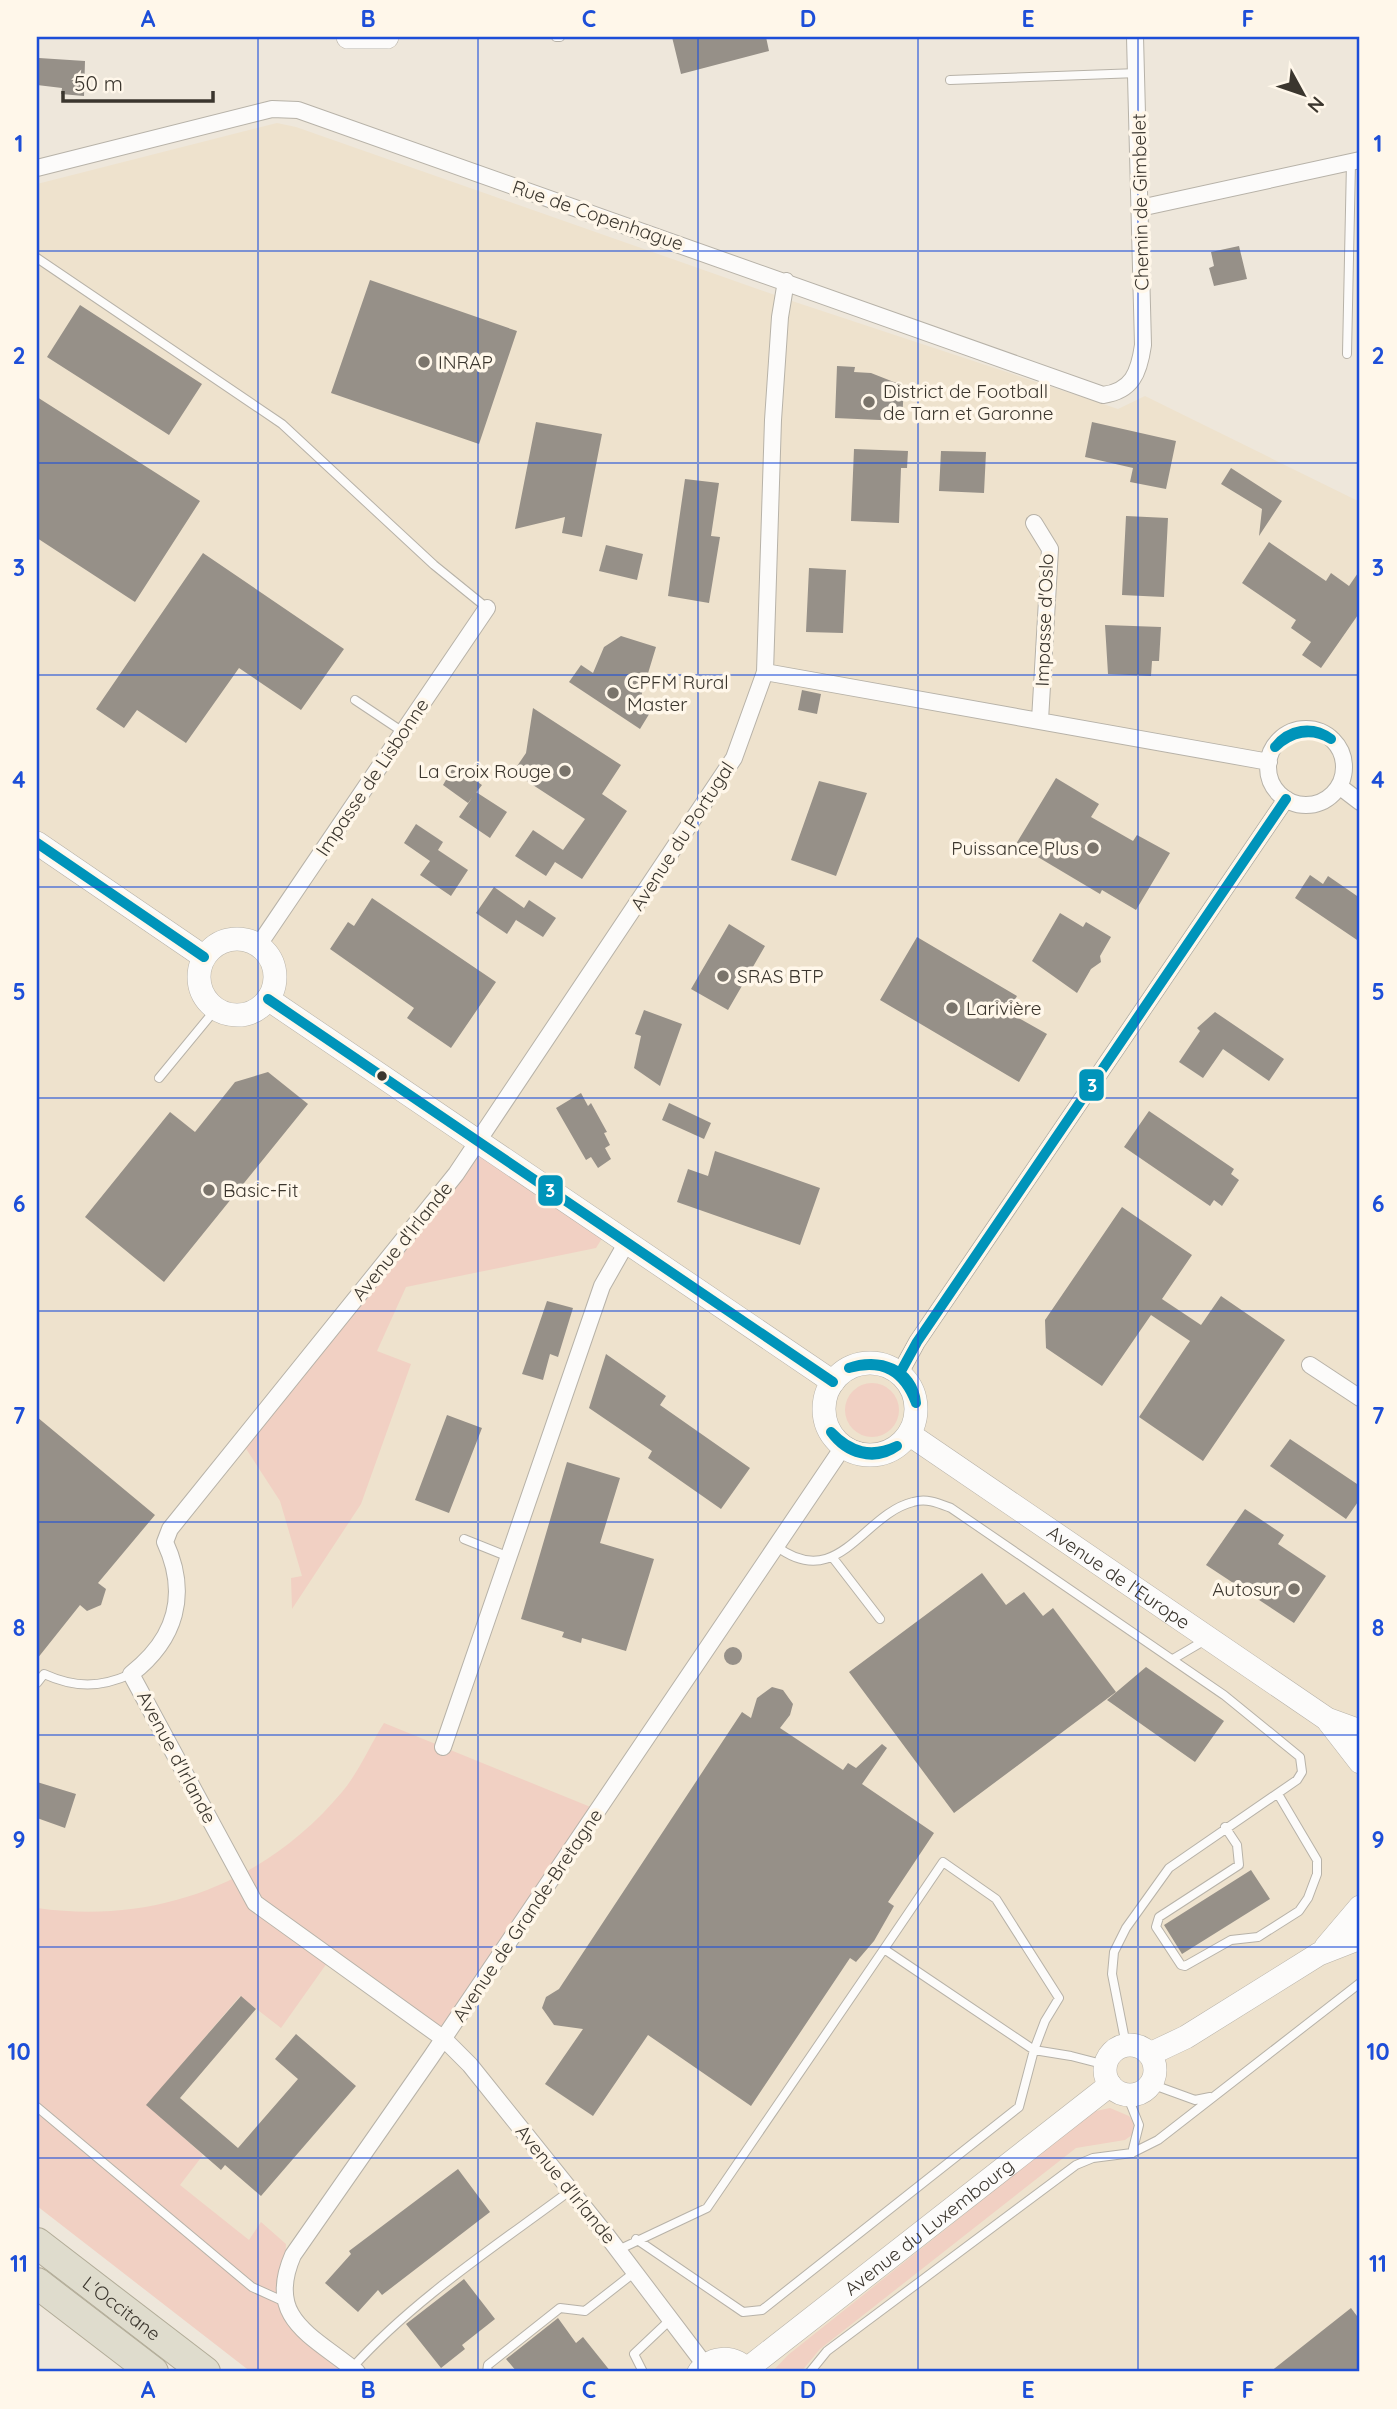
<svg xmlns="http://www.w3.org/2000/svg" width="1397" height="2409" viewBox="0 0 1397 2409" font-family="Quicksand,sans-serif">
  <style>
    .built { fill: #eee2cd }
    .green { fill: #f1d0c3 }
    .building { fill: #969088 }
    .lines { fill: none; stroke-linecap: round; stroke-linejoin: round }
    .lane-casing { stroke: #b7b2a8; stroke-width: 10 }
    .street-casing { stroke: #b7b2a8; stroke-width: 18 }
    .secondary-casing { stroke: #b7b2a8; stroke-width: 24 }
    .highway-casing { stroke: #b2ac98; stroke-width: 32 }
    .lane { stroke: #fcfbfa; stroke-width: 8 }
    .street { stroke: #fcfbfa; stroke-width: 16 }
    .secondary { stroke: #fcfbfa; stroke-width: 23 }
    .highway { stroke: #dfdccd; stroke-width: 30 }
    .bus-1-casing { stroke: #fff7ea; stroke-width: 16 }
    .bus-1 { stroke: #0094ba; stroke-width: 10 }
    .grid { fill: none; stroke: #1d4ed8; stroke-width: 2; stroke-opacity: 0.55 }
    .poi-dot { fill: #7a746b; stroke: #fff7ea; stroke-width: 2.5 }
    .bus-dot { fill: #3b362e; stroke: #fff7ea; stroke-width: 2.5 }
    .labels { text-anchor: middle; stroke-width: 7; stroke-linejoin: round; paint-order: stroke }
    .street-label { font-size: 19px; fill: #3b362e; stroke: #fff7ea }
    .poi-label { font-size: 19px; fill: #3b362e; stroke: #fff7ea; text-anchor: start }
    .line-badge { stroke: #fff7ea; stroke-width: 2.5 }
    .badge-label { font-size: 19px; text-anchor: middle; font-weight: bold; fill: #fff }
    .neatline { fill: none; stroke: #1d4ed8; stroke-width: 2.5 }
    .grid-label { font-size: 23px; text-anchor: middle; font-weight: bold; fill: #1d4ed8 }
  </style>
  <rect width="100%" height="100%" fill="#eee7db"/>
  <!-- built -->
  <path class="built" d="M277,123L296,127L795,302L1118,409L1145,396L1360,502V2372H301L37,2131V184Z"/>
  <!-- green -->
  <path class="green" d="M479,1141L608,1229L596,1248L406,1287L377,1351L411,1364L361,1504L292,1609L291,1578L302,1576L280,1501L241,1441Z
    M845 1410a27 27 0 1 1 54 0a27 27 0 1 1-54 0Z
    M384,1723L598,1810L444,2039L332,1956L281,2028L240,1996L147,2105L203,2155L180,2185L249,2240L261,2222L286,2244L283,2301L357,2372H251L37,2206V1908C155,1925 265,1884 342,1792C359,1772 370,1745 384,1723Z
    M1110,2108L1129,2116L1134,2123L1132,2135L1125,2140L1076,2148L820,2349L801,2372H772L788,2355L1077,2124L1096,2111Z"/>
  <!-- building -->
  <path class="building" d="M672,37H766L769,51L681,74Z
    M39,58L85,61L84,96L61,94L62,88L37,85Z
    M1239,246L1247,279L1214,286L1209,268L1214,266L1211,252Z
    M370,280L517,331L479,444L331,393Z
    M80,305L202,384L169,435L47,357Z
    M837,366L855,367L854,372L871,373L904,386L902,421L835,418Z
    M37,397L200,501L135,602L37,538Z
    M536,422L602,434L582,537L562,533L565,517L515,529Z
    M1092,422L1176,441L1166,489L1130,482L1133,468L1085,457Z
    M854,449L908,451L907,468H901L899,523L851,521Z
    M941,451L986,452L984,493L939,491Z
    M1231,468L1282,501L1259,536L1262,509L1221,484Z
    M685,479L719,483L711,536L720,537L709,603L668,596Z
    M1126,516L1168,518L1164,597L1122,595Z
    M1269,542L1326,581L1331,573L1349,586L1360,570V612L1321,668L1302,655L1311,642L1291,628L1296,620L1242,583Z
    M606,545L643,554L637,580L599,571Z
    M203,553L344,649L301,710L239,668L186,743L137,710L124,728L96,709Z
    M809,568L846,570L843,633L806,632Z
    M1105,625L1161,627L1159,661H1152L1151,676L1108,674Z
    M621,636L656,647L639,703L651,711L640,729L569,682L581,665L593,673L604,647Z
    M802,690L821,694L817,714L798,710Z
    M533,708L621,765L602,794L627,811L582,879L555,862L546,876L515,856L533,830L563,850L585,819L513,772L526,753Z
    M454,766L482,785L468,803L443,785Z
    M1056,778L1099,804L1091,817L1133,841L1137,835L1170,853L1136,910L1102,890L1100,894L1016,844Z
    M819,781L867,793L836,876L791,860Z
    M476,792L507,812L490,838L459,817Z
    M416,824L443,842L438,850L468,870L451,896L420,875L430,861L404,843Z
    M1310,875L1323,884L1328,876L1360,898V942L1295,898Z
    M494,887L524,908L529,900L556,918L543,937L516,920L523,909L507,934L476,913Z
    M372,898L496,982L451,1048L407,1018L414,1008L330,949L348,922L354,926Z
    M1060,913L1083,927L1086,922L1111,937L1100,956L1101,962L1091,969L1077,993L1032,961Z
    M729,924L765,946L728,1010L691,989Z
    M917,937L1017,996L1008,1012L1047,1034L1019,1082L880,1000Z
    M644,1010L682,1024L660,1086L634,1068L641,1036L635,1034Z
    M1215,1012L1284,1059L1269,1081L1223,1049L1203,1078L1179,1062L1200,1031L1197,1028Z
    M268,1072L308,1104L164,1282L85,1217L170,1112L195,1132L235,1082Z
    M581,1093L588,1106L591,1103L607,1132L604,1133L610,1145L605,1148L611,1159L598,1168L591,1157L586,1160L556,1108Z
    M669,1103L711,1123L704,1139L662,1120Z
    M1149,1111L1234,1169L1231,1174L1239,1180L1222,1206L1214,1200L1210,1206L1124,1147Z
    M715,1151L820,1188L800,1245L677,1202L688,1169L708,1176Z
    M1122,1207L1192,1255L1162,1299L1201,1325L1221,1296L1285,1340L1203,1461L1139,1417L1190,1341L1151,1315L1102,1386L1046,1348L1045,1320Z
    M547,1301L573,1308L558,1357L550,1354L543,1380L522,1374Z
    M606,1354L666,1396L660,1405L750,1468L721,1509L648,1458L652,1451L589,1408Z
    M447,1415L482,1428L449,1513L415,1500Z
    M37,1417L155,1515L98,1583L106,1589L101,1605L87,1611L80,1605L37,1659Z
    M1290,1439L1360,1486V1499L1346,1519L1270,1466Z
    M567,1462L620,1478L600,1543L654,1559L626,1651L582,1638L581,1643L562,1637L564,1632L521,1619Z
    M1245,1509L1284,1535L1278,1544L1326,1576L1294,1623L1206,1565Z
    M982,1573L1006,1605L1024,1592L1043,1616L1053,1608L1116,1692L954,1813L849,1672Z
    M724 1656a9 9 0 1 1 18 0a9 9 0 1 1-18 0Z
    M1146,1667L1224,1721L1195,1762L1107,1700Z
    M772,1687L783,1690L793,1704L790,1715L780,1728L843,1770L848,1763L856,1768L882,1744L887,1748L862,1784L934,1833L888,1902L894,1906L874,1941L856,1962L850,1958L751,2106L648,2035L593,2116L545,2084L583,2029L554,2025L542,2008L546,1997L559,1989L742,1712L751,1718L757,1698Z
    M37,1782L76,1794L65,1828L37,1818Z
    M1251,1870L1270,1899L1182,1954L1164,1925Z
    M241,1996L256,2009L180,2098L238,2148L298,2079L275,2059L296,2034L356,2086L261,2196L225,2165L221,2170L146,2105Z
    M458,2169L490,2212L382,2295L378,2290L358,2312L325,2283L351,2254L349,2251Z
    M464,2279L495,2319L462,2345L465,2349L441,2368L406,2324Z
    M1351,2308L1360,2320V2372H1270Z
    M558,2318L576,2343L583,2337L611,2372H517L506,2359Z"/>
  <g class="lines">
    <!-- lane casing -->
    <g class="lane-casing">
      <path id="lane" d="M556,37H560
        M950,80L1138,73
        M37,258L282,424L434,565L487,608
        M1347,354L1351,162
        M355,700L403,732
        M159,1078L215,1010
        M464,1539L509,1557
        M776,1546C838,1593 863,1514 913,1502C927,1498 938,1503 951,1508L1224,1695L1300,1757L1302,1772L1297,1780L1169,1868L1126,1928L1114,1952L1112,1974L1126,2045
        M833,1558L880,1619
        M1173,1659L1207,1639
        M37,1683L44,1674C75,1688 100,1688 131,1674
        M1225,1827L1237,1845L1239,1865L1159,1917L1156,1927L1181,1965L1185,1966L1231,1940L1258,1937L1299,1911L1308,1898L1317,1874V1860L1278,1794
        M1151,2084L1195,2100L1210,2097
        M1127,2095L1139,2125L1132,2153
        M37,2107L252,2287L283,2301
        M636,2239L743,2312L762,2310L1019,2107L1034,2050L1045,2021L1059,1998L996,1899L943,1862L884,1949
        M618,2250L707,2208L884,1949L1034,2050L1071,2056L1106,2065
        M352,2368C414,2299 496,2246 571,2190
        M487,2372L488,2365L560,2308L585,2311L635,2272
        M643,2372L634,2354L671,2319
        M810,2372L827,2351L1076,2165L1093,2158L1132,2153L1158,2140L1360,1983"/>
    </g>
    <!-- street casing -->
    <g class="street-casing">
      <path id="street" d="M37,168L272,109L298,110L1103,395C1132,391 1139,373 1143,345L1135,37
        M1140,208L1360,160
        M1034,523L1050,549L1040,720
        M765,672L1269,762
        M1268 767a38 38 0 1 1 76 0a38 38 0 1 1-76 0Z
        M1339,786L1360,802
        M258,946L487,608
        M1310,1365L1360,1398
        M900,1373L917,1342L1286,799
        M443,1747L602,1286L627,1242
        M705,2365L608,2237L470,2065L444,2039L255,1903L131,1674C176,1639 189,1594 165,1542L170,1529L456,1174L734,758L765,672L773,420L780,317L786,281
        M357,2372C312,2335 265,2319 293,2255L431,2057L843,1447"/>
    </g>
    <!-- secondary casing -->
    <g class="secondary-casing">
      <g id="secondary">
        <path d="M348,37H387"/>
        <path d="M37,843L204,957"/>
        <circle cx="237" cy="977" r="38"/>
        <path d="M268,999L833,1382"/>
        <circle cx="870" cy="1409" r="46"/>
        <path id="s1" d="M909,1434L1327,1719L1360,1731"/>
        <path d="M1329,1722L1360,1762"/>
        <path d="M1326,1947L1360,1907"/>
        <circle cx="1130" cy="2070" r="25"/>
        <path d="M1150,2054L1186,2037L1319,1954L1360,1938"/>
        <path id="s2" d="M747,2369L1110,2085"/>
        <path d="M699,2372C713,2356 734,2354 749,2372"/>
      </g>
    </g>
    <!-- highway casing -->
    <g class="highway-casing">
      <g id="highway">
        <path id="s3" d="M37,2243L205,2372"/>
        <path d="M37,2283L153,2372"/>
      </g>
    </g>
    <!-- lane -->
    <use href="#lane" class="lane"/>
    <!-- street -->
    <use href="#street" class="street"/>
    <!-- secondary -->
    <use href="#secondary" class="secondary"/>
    <!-- highway -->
    <use href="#highway" class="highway"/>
    <!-- bus-1 casing -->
    <g class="bus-1-casing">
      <path id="bus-1" d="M1275,747C1289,729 1312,725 1331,739
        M1275,747C1291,732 1311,727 1331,739
        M37,843L204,957
        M268,999L833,1382
        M849,1368C878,1357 913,1369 916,1403
        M849,1368C883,1359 904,1371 916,1403
        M900,1373L917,1342L1286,799
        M831,1432C850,1452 871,1458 897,1446
        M831,1432C846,1453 874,1463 897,1446"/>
    </g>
    <!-- bus-1 -->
    <use href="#bus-1" class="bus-1"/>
  </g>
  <!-- grid -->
  <path class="grid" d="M258,37V2372M478,37V2372M698,37V2372M918,37V2372M1138,37V2372M37,251H1360M37,463H1360M37,675H1360M37,887H1360M37,1098H1360M37,1311H1360M37,1522H1360M37,1735H1360M37,1947H1360M37,2158H1360"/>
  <!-- markers -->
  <g class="poi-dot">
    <circle cx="424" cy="362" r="7"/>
    <circle cx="869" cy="402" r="7"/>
    <circle cx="613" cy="693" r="7"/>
    <circle cx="565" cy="771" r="7"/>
    <circle cx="1093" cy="848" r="7"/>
    <circle cx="723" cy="976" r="7"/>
    <circle cx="952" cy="1008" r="7"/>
    <circle cx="209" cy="1190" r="7"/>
    <circle cx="1294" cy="1589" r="7"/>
  </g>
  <circle class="bus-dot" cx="382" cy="1076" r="6"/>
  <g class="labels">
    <!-- street labels -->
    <g class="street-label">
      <text transform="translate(1140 202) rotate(-91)" y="7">Chemin de Gimbelet</text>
      <text transform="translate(598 215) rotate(19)" y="7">Rue de Copenhague</text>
      <text transform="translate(1044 620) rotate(-88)" y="7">Impasse d'Oslo</text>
      <text transform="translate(372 777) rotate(-56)" y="7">Impasse de Lisbonne</text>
      <text transform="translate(682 836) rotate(-57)" y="7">Avenue du Portugal</text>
      <text transform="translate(402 1241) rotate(-51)" y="7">Avenue d'Irlande</text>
      <text dy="7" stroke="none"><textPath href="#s1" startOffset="254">Avenue de l'Europe</textPath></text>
      <text transform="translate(177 1757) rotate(62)" y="7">Avenue d'Irlande</text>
      <text transform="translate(527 1915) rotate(-56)" y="7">Avenue de Grande-Bretagne</text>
      <text transform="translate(566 2184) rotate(51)" y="7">Avenue d'Irlande</text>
      <text dy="7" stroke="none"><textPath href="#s2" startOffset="231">Avenue du Luxembourg</textPath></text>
      <text dy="7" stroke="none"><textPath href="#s3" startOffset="107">L'Occitane</textPath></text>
    </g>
    <!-- poi labels -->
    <g class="poi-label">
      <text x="438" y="369">INRAP</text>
      <text x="883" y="398">District de Football<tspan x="883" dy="22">de Tarn et Garonne</tspan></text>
      <text x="627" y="689">CPFM Rural<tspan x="627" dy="22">Master</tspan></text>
      <text x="551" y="778" text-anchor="end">La Croix Rouge</text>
      <text x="1079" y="855" text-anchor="end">Puissance Plus</text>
      <text x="737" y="983">SRAS BTP</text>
      <text x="966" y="1015">Larivière</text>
      <text x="223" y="1197">Basic-Fit</text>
      <text x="1280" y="1596" text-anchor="end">Autosur</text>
    </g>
  </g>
  <g class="line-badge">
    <rect x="1078" y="1068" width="27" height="34" rx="7" fill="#0094ba"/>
    <rect x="537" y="1174" width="27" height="33" rx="7" fill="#0094ba"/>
  </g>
  <g class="badge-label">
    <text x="1092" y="1092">3</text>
    <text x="550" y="1197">3</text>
  </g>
  <!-- border -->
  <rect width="1397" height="2409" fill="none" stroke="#fff7ea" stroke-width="77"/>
  <!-- north arrow -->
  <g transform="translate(1303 94) rotate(130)" stroke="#fff7ea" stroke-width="5" paint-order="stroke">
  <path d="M0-5L12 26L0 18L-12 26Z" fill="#3b362e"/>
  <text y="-10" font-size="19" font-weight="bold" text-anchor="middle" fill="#3b362e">N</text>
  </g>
  <!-- scale -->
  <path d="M63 91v10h150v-10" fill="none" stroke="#3b362e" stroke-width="3.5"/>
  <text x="74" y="91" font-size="21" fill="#3b362e" stroke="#fff7ea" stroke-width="5" paint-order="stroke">50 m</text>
  <rect x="38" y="38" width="1320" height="2332" class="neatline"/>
  <g class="grid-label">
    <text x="148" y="27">A</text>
    <text x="368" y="27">B</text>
    <text x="589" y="27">C</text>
    <text x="808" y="27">D</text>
    <text x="1028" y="27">E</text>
    <text x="1248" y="27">F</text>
    <text x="19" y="152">1</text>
    <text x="1378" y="152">1</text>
    <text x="19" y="364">2</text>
    <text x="1378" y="364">2</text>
    <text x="19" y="576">3</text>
    <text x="1378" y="576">3</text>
    <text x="19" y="788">4</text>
    <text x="1378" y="788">4</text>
    <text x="19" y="1000">5</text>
    <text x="1378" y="1000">5</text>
    <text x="19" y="1212">6</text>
    <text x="1378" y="1212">6</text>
    <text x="19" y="1424">7</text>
    <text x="1378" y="1424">7</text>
    <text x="19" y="1636">8</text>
    <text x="1378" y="1636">8</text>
    <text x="19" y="1848">9</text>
    <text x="1378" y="1848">9</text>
    <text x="19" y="2060">10</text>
    <text x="1378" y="2060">10</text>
    <text x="19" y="2272">11</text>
    <text x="1378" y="2272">11</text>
    <text x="148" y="2398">A</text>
    <text x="368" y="2398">B</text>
    <text x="589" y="2398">C</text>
    <text x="808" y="2398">D</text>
    <text x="1028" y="2398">E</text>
    <text x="1248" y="2398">F</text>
  </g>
</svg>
